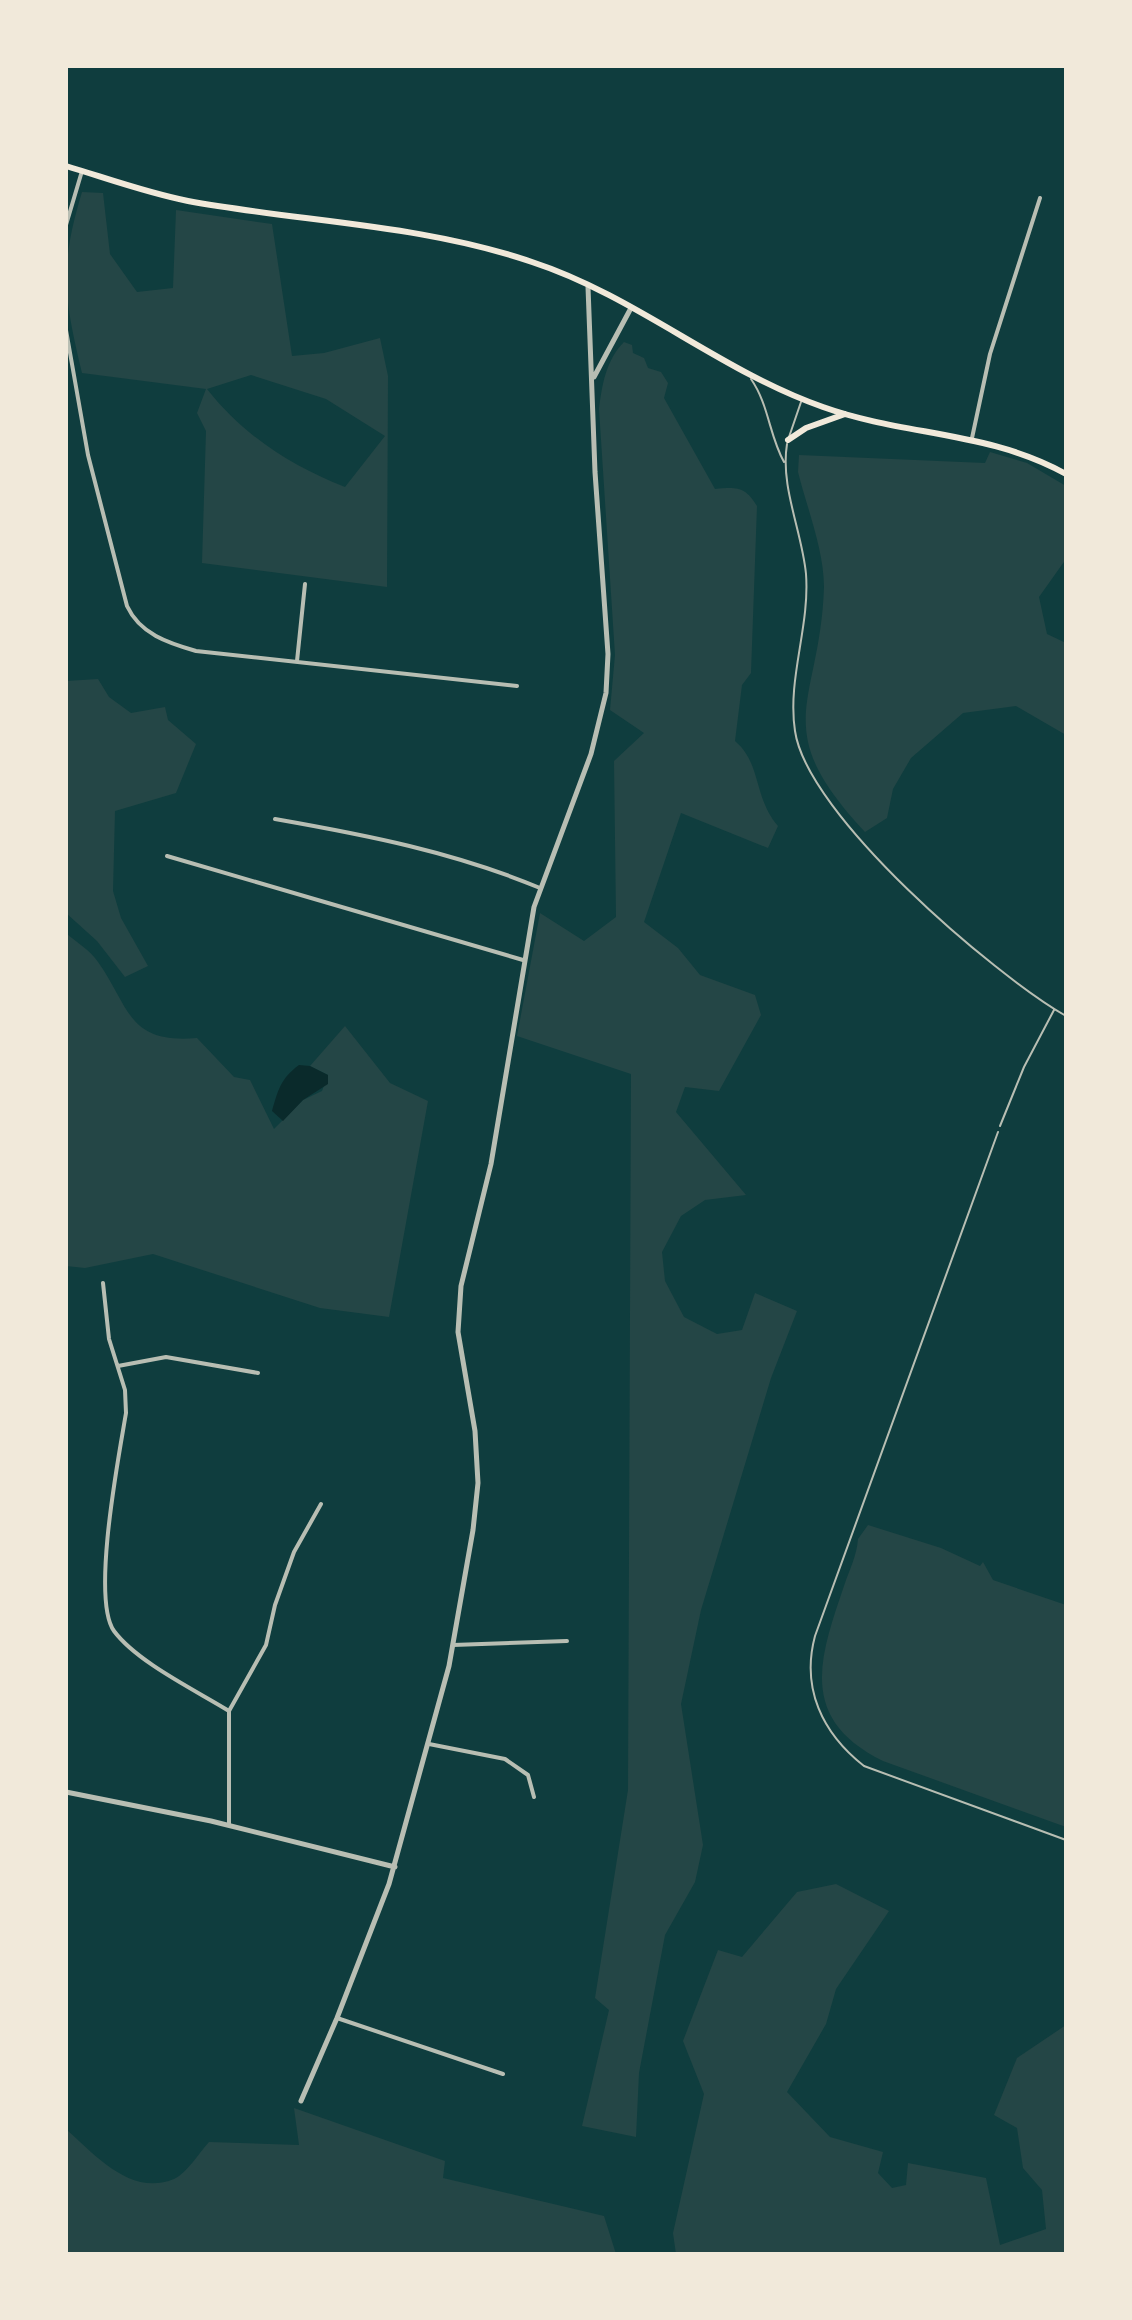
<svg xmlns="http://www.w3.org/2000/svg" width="1132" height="2320" viewBox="0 0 1132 2320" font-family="'PT Sans',sans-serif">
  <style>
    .green { fill: #244646; fill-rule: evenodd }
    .water { fill: #0a2a2b }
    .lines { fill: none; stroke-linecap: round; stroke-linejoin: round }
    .service { stroke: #b8beb3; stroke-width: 2 }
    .minor { stroke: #b8beb3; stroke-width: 4 }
    .tertiary { stroke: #b8beb3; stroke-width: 5 }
    .secondary { stroke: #f1e9da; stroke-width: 6 }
  </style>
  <rect width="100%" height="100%" fill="#0f3d3e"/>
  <!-- green -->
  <path class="green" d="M82,192L103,193L110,254L137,292L173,288L176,210L272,224L292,356L324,353L380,338L388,376L387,587L202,563L206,431L197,413L206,389L82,373C64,297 59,268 82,192ZM251,375L326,399L385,436L345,487C291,466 243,435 207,389Z
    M624,342L632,345L633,353L644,358L648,368L661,372L668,383L664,398L715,489C736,487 745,486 757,506L751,673L742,685L735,741C762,764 753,797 778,826L768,848L681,813L644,922L678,948L700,975L755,995L761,1015L719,1091L685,1087L676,1112L746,1195L705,1200L681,1216L662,1252L665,1281L684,1317L717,1334L742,1330L755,1293L797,1311L771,1378L701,1610L681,1704L703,1845L695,1882L665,1935L639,2073L636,2137L582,2126L609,2010L595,1998L628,1790L631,1074L517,1036L540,913L584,941L616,917L614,761L644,733L610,710L615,655L599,409C602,385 606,360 624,342Z
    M990,452L1027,463L1066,486V559L1039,597L1047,634L1066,643V735L1016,706L963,713L911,758L893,789L887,818L865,832C766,726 820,706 824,587C824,550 807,508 798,472L799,455L985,463Z
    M98,679L109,697L131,713L165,707L168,720L196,744L176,793L115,811L113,891L121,918L148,966L125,977L97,941L66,913V681Z
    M66,933C76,942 91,951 98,962C130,1007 127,1044 197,1038L234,1077L250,1080L274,1129L303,1100L322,1091L328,1075L310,1066L345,1026L390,1083L428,1101L389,1317L320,1308L153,1254L85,1268L66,1266Z
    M868,1525L941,1548L980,1566L983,1562L993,1580L1066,1605V1827L883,1761C798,1719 819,1659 844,1586C849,1571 857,1555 858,1539Z
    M836,1884L889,1911L836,1989L826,2024L787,2092L830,2137L883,2152L878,2173L892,2188L906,2185L908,2163L986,2178L1000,2245L1046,2229L1042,2190L1023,2168L1017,2128L994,2115L1017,2058L1066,2025V2254H676L673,2233L704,2094L683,2041L718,1950L742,1957L797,1892Z
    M294,2108L445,2161L443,2178L604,2216L616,2254H66V2129C95,2155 131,2197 174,2179C187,2173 199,2153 209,2142L299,2145Z"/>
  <!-- water -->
  <path class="water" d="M299,1065L310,1066L328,1075V1084L303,1100L283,1121L272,1111C278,1091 280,1079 299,1065Z"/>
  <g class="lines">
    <!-- service -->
    <path class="service" d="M751,379C769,405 769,435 784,462
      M789,437L801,402
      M787,444C780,487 802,531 806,574C810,627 787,679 795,731C807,815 993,974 1066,1016
      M1000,1126L1024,1067L1054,1010
      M998,1132L815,1636C801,1688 822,1733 864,1766L1066,1840"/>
    <!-- minor -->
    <path class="minor" d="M66,225L82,171
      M66,330L88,455L127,606C140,634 168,643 196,651L517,686
      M972,438L990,354L1040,198
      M297,661L305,584
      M275,819C366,835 454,852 540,888
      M167,856L523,960
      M103,1283L109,1339L125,1390L126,1413C119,1455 91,1599 114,1631C137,1662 195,1690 229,1711
      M118,1366L166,1357L258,1373
      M453,1645L567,1641
      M429,1744L505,1759L528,1775L534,1797
      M229,1825V1711L266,1645L275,1605L294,1552L321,1504
      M337,2018L503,2074"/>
    <!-- tertiary -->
    <path class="tertiary" d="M594,377L631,308
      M66,1792L211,1821L395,1867
      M301,2101L337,2018L389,1884L449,1666L473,1530L478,1483L475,1431L458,1332L461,1286L491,1164L534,907L591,754L606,693L608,654L595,472L588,287"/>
    <!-- secondary -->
    <path class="secondary" d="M66,166C106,178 147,193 188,201C302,222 421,224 532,262C636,296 720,371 823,407C904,436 989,431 1066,474
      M788,440L806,428L845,414"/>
  </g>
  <!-- border -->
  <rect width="1132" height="2320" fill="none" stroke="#f1e9da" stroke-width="136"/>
</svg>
